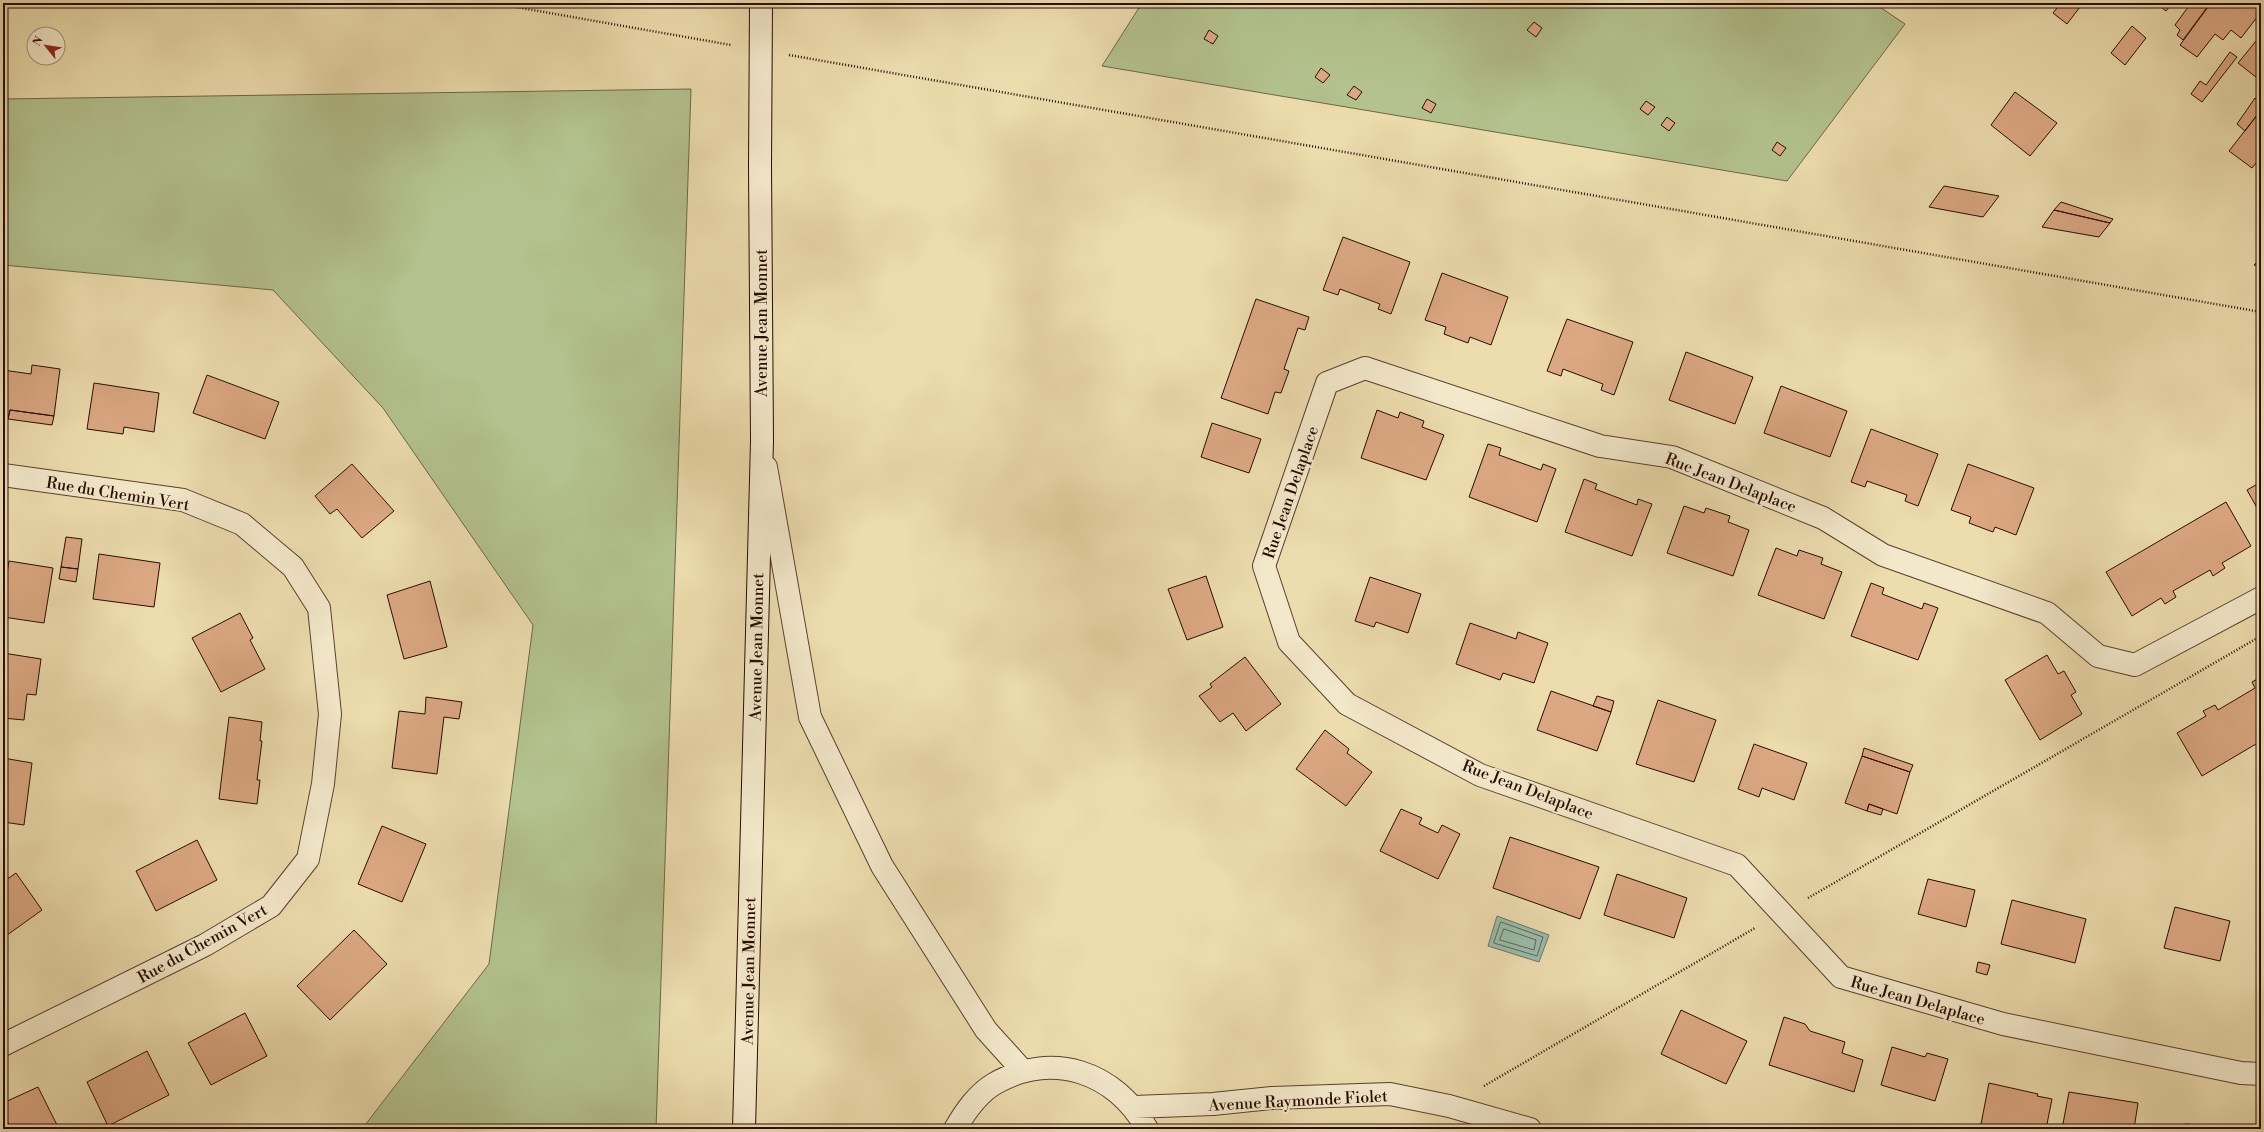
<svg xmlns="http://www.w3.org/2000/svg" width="2264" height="1132" viewBox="0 0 2264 1132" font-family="'Libre Bodoni',serif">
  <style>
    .green { fill: #b3c28e; stroke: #6e6748 }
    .water { fill: #99bcaa; stroke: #6c7666 }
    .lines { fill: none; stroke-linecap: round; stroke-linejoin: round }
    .shore { stroke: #616456; stroke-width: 1 }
    .building { fill: #dba883; stroke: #290c01 }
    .street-casing { stroke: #5a402c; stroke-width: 24 }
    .secondary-casing { stroke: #290c01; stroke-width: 24 }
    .path { stroke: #290c01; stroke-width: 2.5; stroke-dasharray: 1 2; stroke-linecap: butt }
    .street { stroke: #f3e8ca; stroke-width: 22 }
    .secondary { stroke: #f3e8ca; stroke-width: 22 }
    .secondary-bridge-casing { stroke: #290c01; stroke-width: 24; stroke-linecap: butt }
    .secondary-bridge { stroke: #f3e8ca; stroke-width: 22 }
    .labels { text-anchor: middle; stroke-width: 4; stroke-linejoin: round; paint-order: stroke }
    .street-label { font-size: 16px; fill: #290c01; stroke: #f3e8ca }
  </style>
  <rect width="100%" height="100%" fill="#ecdcae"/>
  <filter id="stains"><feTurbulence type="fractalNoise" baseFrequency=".005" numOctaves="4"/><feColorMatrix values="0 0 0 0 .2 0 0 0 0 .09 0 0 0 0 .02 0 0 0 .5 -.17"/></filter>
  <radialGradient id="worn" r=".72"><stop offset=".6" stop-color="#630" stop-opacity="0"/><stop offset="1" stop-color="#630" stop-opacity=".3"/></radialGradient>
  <!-- green -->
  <path class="green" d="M1142,3H1874L1905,24L1787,181L1102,66Z
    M691,89L656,1129H362L489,964L533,625L383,408L273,290L3,265V99Z"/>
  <!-- water -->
  <path class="water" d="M1497,916L1549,935L1539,962L1488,946Z"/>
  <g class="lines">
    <!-- shore -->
    <path class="shore" d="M1501,922L1543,937L1537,956L1494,943Z
      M1504,929L1536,940L1534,950L1500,940Z"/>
  </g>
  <!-- building -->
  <path class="building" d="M1146,3H1155L1153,7Z
    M2061,3H2083L2067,24L2053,13Z
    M2156,3H2172L2166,11Z
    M2191,3H2208L2206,5L2208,6L2183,40L2177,35L2180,30L2175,25Z
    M2211,3H2261V12L2241,38L2231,30L2223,40L2215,34L2197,57L2180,45Z
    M1534,22L1542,28L1536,37L1527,30Z
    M2132,26L2146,38L2125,65L2111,53Z
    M1209,30L1218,36L1213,44L1204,39Z
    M2261,35V81L2238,63Z
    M2230,52L2237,57L2202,102L2191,94L2200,81L2206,85Z
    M1321,68L1330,75L1323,83L1315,77Z
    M1354,86L1362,92L1356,100L1347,95Z
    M2015,92L2057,123L2030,156L1991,125Z
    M2255,98L2261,103V110L2245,131L2237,124Z
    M1427,99L1436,104L1431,113L1422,108Z
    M1646,101L1655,107L1648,115L1640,109Z
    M2261,110V157L2252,168L2229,151Z
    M1667,117L1675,123L1669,131L1661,125Z
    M1777,142L1786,148L1780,156L1772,150Z
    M1944,186L1999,196L1983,217L1929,207Z
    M2061,202L2113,219L2110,223L2054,210Z
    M2054,210L2110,223L2099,237L2042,227Z
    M1343,237L1410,262L1391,314L1378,309L1380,304L1340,289L1338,295L1323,290Z
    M2261,258V266L2254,265Z
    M1442,273L1508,297L1491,345L1470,337L1468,343L1444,334L1446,327L1425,320Z
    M1256,299L1309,317L1305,330L1298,328L1284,369L1289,371L1281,393L1275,392L1268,414L1221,398Z
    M1567,319L1633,342L1614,395L1601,390L1603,384L1563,369L1561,376L1547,371Z
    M1686,352L1753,377L1735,424L1669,400Z
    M32,365L60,369L54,416L10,410L8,419H3V370L31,374Z
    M207,375L279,402L265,439L193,413Z
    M94,383L159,393L154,432L124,427L123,434L87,429Z
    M1781,386L1847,411L1830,457L1764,433Z
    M10,410L54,416L52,425L8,419Z
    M1377,410L1398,418L1400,412L1424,421L1422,427L1444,435L1426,480L1361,458Z
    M1212,423L1261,439L1249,473L1201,457Z
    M1871,429L1938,454L1918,506L1905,501L1907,495L1867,481L1865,487L1851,482Z
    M1488,444L1501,448L1499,455L1541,470L1543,464L1556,469L1537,522L1469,497Z
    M352,464L394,511L362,538L337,509L330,514L315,496Z
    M1968,464L2034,488L2016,535L1995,527L1993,532L1969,523L1971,517L1951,510Z
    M1584,479L1597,484L1595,489L1637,505L1638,499L1652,504L1632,556L1565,532Z
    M2261,482V515L2247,490Z
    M2226,502L2251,546L2222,563L2225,568L2213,576L2210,570L2173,591L2176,597L2165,604L2161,598L2132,616L2106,572Z
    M1684,506L1704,513L1706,508L1730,516L1728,522L1749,530L1733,576L1667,553Z
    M66,537L82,539L78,569L61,567Z
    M1776,548L1797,556L1799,550L1823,558L1821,564L1842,572L1824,619L1758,595Z
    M99,554L160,563L154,607L93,599Z
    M9,561L53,568L44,623L3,617V597Z
    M61,567L78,569L76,582L59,579Z
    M1206,576L1223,627L1187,640L1168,589Z
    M1370,577L1421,594L1408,633L1376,622L1374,627L1355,621Z
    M430,581L447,647L404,659L387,595Z
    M1871,583L1884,588L1882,594L1922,609L1924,603L1938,608L1918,660L1851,636Z
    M240,613L253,638L250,640L265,669L221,692L192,638Z
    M1470,623L1516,639L1518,632L1548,643L1534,683L1503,673L1500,680L1456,664Z
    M3,653L41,659L36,695L27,694L24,720L3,718Z
    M2047,655L2058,674L2064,671L2076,692L2071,695L2082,714L2040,740L2005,680Z
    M1245,657L1281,704L1246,731L1233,713L1220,722L1199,696L1212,687L1210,684Z
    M2261,677V741L2202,776L2177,733L2206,716L2203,711L2215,705L2218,710L2255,688L2252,682Z
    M1551,691L1611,712L1597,751L1537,730Z
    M1597,696L1614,701L1611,712L1593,706Z
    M426,697L462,702L459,719L444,717L437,774L392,768L399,711L425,714Z
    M1658,700L1716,720L1694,782L1636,764Z
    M229,717L262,722L260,741H262L257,780H260L257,804L219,799Z
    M1325,730L1349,749L1347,753L1372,772L1346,806L1296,769Z
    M1754,744L1807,763L1794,800L1762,788L1759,797L1738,789Z
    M1864,748L1913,765L1910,772L1862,756Z
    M1862,756L1910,772L1897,814L1869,804L1867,811L1845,803Z
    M3,758L32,763L24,825L3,822Z
    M1869,804L1883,809L1881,815L1867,811Z
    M1401,809L1422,818L1419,824L1438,833L1442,825L1460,834L1438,879L1380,851Z
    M382,826L426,844L402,902L358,884Z
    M1510,837L1599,867L1580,919L1493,888Z
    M197,840L217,880L156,911L136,871Z
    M16,873L42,910L3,938V882Z
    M1617,874L1687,898L1674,938L1604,915Z
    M1928,879L1975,890L1966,927L1918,914Z
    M2012,900L2086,919L2075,963L2001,944Z
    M2175,907L2230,921L2220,961L2164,948Z
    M354,930L387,964L330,1020L297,986Z
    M1978,962L1990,965L1987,975L1976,972Z
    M2258,966H2261V992Z
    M1681,1010L1747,1041L1726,1084L1661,1054Z
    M245,1013L267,1056L211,1085L188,1043Z
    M1784,1017L1805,1024L1810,1031L1845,1042L1842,1053L1863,1060L1854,1092L1769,1065Z
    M1892,1047L1925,1057L1927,1053L1948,1059L1935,1101L1881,1085Z
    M147,1051L169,1095L108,1126L87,1082Z
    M1989,1083L2038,1094L2037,1096L2052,1099L2046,1129H2007L1981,1124Z
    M38,1087L59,1129H11L3,1113V1103Z
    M2069,1092L2138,1103L2134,1129H2062Z
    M2185,1124L2209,1126V1129H2185Z"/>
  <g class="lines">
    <!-- street casing -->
    <g class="street-casing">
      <path id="street" d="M766,467L810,717L882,866L986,1030L1023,1071
        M3,475L183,500L242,524L293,567L319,608L330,714L323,784L308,859L271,906L205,945L3,1045
        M2261,598L2135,665L2098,656L2047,613L1883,555L1823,518L1672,457L1600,446L1365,368L1327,383L1264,566L1289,642L1347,704L1480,775L1737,865L1841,977L2003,1024L2241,1073L2261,1074
        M1134,1107L1213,1104L1272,1098L1390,1094L1449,1106L1530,1129
        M955,1129C965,1112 977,1094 994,1084C1052,1050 1116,1072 1147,1129"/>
    </g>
    <!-- secondary casing -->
    <g class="secondary-casing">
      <path id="secondary" d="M744,1129L762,441L760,166"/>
    </g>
    <!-- path -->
    <path class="path" d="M493,3L731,45
      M789,55L2261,312
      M1808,898L2261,636
      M1484,1086L1755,928"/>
    <!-- street -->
    <use href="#street" class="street"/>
    <!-- secondary -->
    <use href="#secondary" class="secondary"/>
    <!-- secondary-bridge casing -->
    <g class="secondary-bridge-casing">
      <path id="secondary-bridge" d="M760,166L761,3"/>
    </g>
    <!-- secondary-bridge -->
    <use href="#secondary-bridge" class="secondary-bridge"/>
  </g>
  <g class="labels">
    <!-- street labels -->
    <g class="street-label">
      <text transform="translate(761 323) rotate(-90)" y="6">Avenue Jean Monnet</text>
      <text transform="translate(1731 482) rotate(21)" y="6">Rue Jean Delaplace</text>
      <text transform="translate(1290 492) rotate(-71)" y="6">Rue Jean Delaplace</text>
      <text transform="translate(118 493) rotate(9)" y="6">Rue du Chemin Vert</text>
      <text transform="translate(756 647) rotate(-89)" y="6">Avenue Jean Monnet</text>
      <text transform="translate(1528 789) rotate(21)" y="6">Rue Jean Delaplace</text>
      <text transform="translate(202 943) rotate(-29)" y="6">Rue du Chemin Vert</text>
      <text transform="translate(748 971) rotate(-89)" y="6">Avenue Jean Monnet</text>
      <text transform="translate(1918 1000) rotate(16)" y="6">Rue Jean Delaplace</text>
      <text transform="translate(1298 1100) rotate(-3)" y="6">Avenue Raymonde Fiolet</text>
    </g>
  </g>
  <!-- margin -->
  <rect width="2264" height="1132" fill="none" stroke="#ecdcae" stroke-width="16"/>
  <rect x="4" y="4" width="2256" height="1124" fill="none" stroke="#290c01" stroke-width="2"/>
  <rect x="8" y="8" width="2248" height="1116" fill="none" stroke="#290c01"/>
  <!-- north arrow -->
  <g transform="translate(46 46) rotate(300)"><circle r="19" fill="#f3e8ca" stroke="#a2907a"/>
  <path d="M0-3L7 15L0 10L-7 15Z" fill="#8f2418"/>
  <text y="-6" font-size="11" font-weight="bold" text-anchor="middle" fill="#290c01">N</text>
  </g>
  <rect width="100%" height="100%" filter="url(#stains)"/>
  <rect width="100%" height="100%" fill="url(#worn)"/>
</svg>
